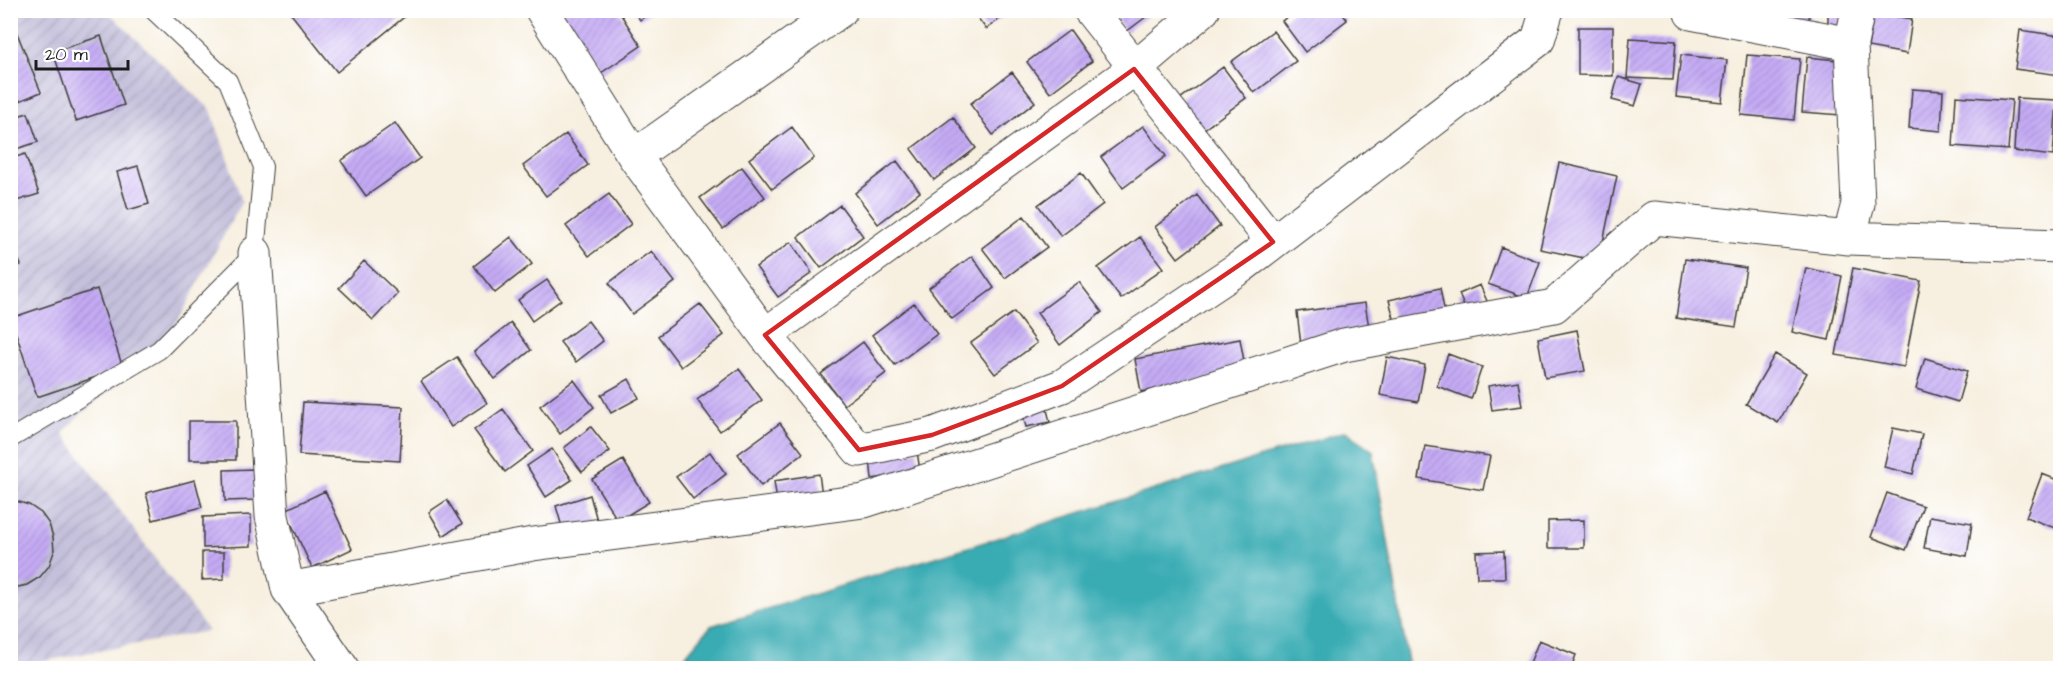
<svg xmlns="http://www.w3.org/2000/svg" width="2071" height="679" viewBox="0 0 2071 679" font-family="'Architects Daughter',sans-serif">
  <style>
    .industrial { fill: url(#industrial-furrows) }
    .water { fill: #39abb3; stroke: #2a6468; stroke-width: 1.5 }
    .building { fill: url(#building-hatch) }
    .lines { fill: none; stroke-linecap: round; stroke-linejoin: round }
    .lane-casing { stroke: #3d3c39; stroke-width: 20 }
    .street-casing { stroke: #3d3c39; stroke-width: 35 }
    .lane { stroke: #fff; stroke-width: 18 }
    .street { stroke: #fff; stroke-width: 33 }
    .marked { fill: none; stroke: #d62828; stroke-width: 4.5; stroke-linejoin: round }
  </style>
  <defs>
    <pattern id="industrial-furrows" width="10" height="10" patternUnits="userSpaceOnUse" patternTransform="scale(1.5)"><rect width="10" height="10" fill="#c4c0db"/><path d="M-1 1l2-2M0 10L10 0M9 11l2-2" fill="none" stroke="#a8a4bb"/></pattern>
    <pattern id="building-hatch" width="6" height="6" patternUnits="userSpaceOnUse" patternTransform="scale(1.5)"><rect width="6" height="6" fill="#c5abf5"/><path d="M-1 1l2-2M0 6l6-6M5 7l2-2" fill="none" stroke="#a993d1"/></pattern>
  </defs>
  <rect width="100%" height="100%" fill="#fff"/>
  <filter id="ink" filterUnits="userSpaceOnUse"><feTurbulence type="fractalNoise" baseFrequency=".0167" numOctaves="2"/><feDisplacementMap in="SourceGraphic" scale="12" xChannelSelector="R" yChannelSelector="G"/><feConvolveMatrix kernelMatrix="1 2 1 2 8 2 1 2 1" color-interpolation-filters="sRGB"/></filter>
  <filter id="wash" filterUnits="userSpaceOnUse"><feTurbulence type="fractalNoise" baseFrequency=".008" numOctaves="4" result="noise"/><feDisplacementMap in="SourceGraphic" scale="24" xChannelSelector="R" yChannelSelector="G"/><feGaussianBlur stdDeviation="1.35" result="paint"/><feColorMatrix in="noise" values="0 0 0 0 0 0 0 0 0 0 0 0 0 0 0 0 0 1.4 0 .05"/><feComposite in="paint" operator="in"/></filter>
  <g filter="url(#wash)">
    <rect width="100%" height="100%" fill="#f7efdf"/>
    <!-- industrial -->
    <path class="industrial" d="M11,11H107L211,110L242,201L176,325L135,370L76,418L63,433L208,631L11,667Z"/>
    <!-- water -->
    <path class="water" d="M1346,431L1373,451L1409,668H680L687,654L711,626Z"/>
    <g id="blocks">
      <!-- building -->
      <path class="building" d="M288,10H407L409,13L337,72Z
        M565,10H618L641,46L601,73L561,13Z
        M633,10H653L640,20Z
        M972,10H1012L986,29Z
        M1110,10H1155L1126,32Z
        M1296,10H1340L1347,20L1305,52L1282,21Z
        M1766,10H1810L1808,24L1765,16Z
        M1828,10H1854L1853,30H1828Z
        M1874,13L1912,19L1907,54L1868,47Z
        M10,16L41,92L10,105Z
        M1578,27H1613V76L1578,75Z
        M1070,30L1092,61L1050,93L1027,62Z
        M2020,30L2060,36V75L2015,69Z
        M1273,31L1296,61L1254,93L1231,62Z
        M101,36L124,105L76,121L53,52Z
        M1630,38L1676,41L1673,80L1627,78Z
        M1681,55L1727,60L1722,102L1676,97Z
        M1747,55L1800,59L1794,120L1741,115Z
        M1807,57L1847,61L1841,115L1802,112Z
        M1223,67L1246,98L1203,130L1180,99Z
        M1012,72L1035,102L993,135L970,104Z
        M1618,77L1642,84L1635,106L1612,100Z
        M1912,89L1943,91L1941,131L1909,128Z
        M1956,96L2012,100L2008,150L1953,146Z
        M2017,98L2057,100L2053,156L2014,151Z
        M28,113L38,142L10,151V118Z
        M953,117L976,148L934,180L911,149Z
        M395,123L420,158L366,196L341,161Z
        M1143,126L1166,156L1123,188L1101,157Z
        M792,127L814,158L772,189L749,159Z
        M566,134L588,165L546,196L523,166Z
        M25,154L39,194L10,203V159Z
        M897,161L920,192L878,224L855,193Z
        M1559,163L1617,176L1599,261L1540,249Z
        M138,166L149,204L128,210L117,172Z
        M742,167L765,197L723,229L700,198Z
        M1081,173L1103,204L1061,236L1038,205Z
        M609,194L631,224L589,256L566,226Z
        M1197,195L1220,226L1178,258L1155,227Z
        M840,205L863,236L821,268L798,237Z
        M1024,216L1047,247L1005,278L982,248Z
        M511,237L532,264L495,293L474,266Z
        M1140,237L1163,268L1121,299L1098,268Z
        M10,241L21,265L10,270Z
        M791,242L812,273L778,297L756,267Z
        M1501,247L1540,262L1527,298L1488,284Z
        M651,251L675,282L632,314L609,283Z
        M972,256L994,288L952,319L929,288Z
        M1685,259L1746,268L1736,327L1676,318Z
        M364,261L398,293L373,320L339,288Z
        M1806,268L1842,276L1829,340L1792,332Z
        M1853,268L1921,281L1904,367L1836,355Z
        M547,280L561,300L532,321L518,300Z
        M1079,282L1102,312L1060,345L1037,313Z
        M1480,285L1490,308L1468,316L1459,294Z
        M1440,288L1445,314L1396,326L1389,300Z
        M97,289L123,368L37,397L11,318Z
        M914,303L937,334L895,365L872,335Z
        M1365,303L1370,334L1301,345L1297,312Z
        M700,304L724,335L681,367L658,336Z
        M1014,312L1037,343L995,374L971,343Z
        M588,321L603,341L576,362L560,342Z
        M511,323L531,350L495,379L474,352Z
        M1577,330L1585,371L1545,378L1538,338Z
        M1240,339L1246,372L1141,392L1135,359Z
        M863,342L886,373L844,405L821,374Z
        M1448,354L1482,367L1471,399L1437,386Z
        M1775,354L1807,373L1778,423L1746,404Z
        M457,357L487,403L451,427L421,381Z
        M1387,357L1425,365L1418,402L1380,395Z
        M1925,358L1967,371L1958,402L1916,389Z
        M739,369L762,400L720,431L697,400Z
        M629,379L639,398L611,413L601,395Z
        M574,380L594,407L560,434L540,406Z
        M1518,381L1522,406L1492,410L1488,386Z
        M1045,401L1050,422L1026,427L1021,407Z
        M303,402L403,407L400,461L299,455Z
        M503,409L533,451L505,472L474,430Z
        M189,421H236V460H189Z
        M780,423L803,453L761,486L738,454Z
        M591,427L610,451L582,472L564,448Z
        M1893,428L1922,434L1913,474L1884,467Z
        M1425,446L1490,456L1483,490L1419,479Z
        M552,449L572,480L546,497L527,466Z
        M917,451L920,471L872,479L870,458Z
        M710,452L726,474L693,499L676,477Z
        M623,460L649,502L618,521L592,479Z
        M254,469L256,500L225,501L224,470Z
        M819,474L823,502L778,508L774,481Z
        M2042,474L2060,481V530L2026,517Z
        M195,480L202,507L153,520L146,493Z
        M325,491L352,549L312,568L285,510Z
        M1887,493L1923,506L1906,550L1871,537Z
        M590,495L598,524L564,534L556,506Z
        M447,500L462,524L443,536L429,512Z
        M16,501L29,505L41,513L49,524L53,537L54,552L49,566L40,577L27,585L13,588L10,502Z
        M251,515V546L203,548V517Z
        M1930,516L1972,523L1967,556L1924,548Z
        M1584,520V548H1548V521Z
        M1504,551L1505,578H1477L1476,552Z
        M202,552H224V579L202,580Z
        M1539,640L1576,655L1571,668H1528Z"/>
    </g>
  </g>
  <g filter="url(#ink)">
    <use href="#blocks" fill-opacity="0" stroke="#3d3c39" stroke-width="1.5"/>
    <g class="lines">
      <!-- lane casing -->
      <g class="lane-casing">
        <path id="lane" d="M10,439L159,350L255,253L263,167L228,81L153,10"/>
      </g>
      <!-- street casing -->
      <g class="street-casing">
        <path id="street" d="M542,10L634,156L765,335L1134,69L1203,10
          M1090,10L1273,242
          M1692,10L1691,13L1851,44
          M634,156L841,10
          M1849,238L1858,204L1851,44L1858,10
          M255,253L272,516L288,589L342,668
          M765,335L859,450L932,435L1062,386L1242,266L1538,40L1547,10
          M288,589L533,544L864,501L1344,345L1554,306L1654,218L1849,238L2060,246"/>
      </g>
      <!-- lane -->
      <use href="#lane" class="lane"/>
      <!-- street -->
      <use href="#street" class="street"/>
    </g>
  </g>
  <!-- marked area -->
  <path class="marked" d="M1134,69L1273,242L1062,386L932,435L859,450L765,335Z"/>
  <!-- margin -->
  <rect width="2071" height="679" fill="none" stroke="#fff" stroke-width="36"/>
  <!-- scale -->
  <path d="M36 60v9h92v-9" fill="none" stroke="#1c1c1c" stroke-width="3"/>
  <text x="45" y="60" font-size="18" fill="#1c1c1c" stroke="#ffffff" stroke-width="4.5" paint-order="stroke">20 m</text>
</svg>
